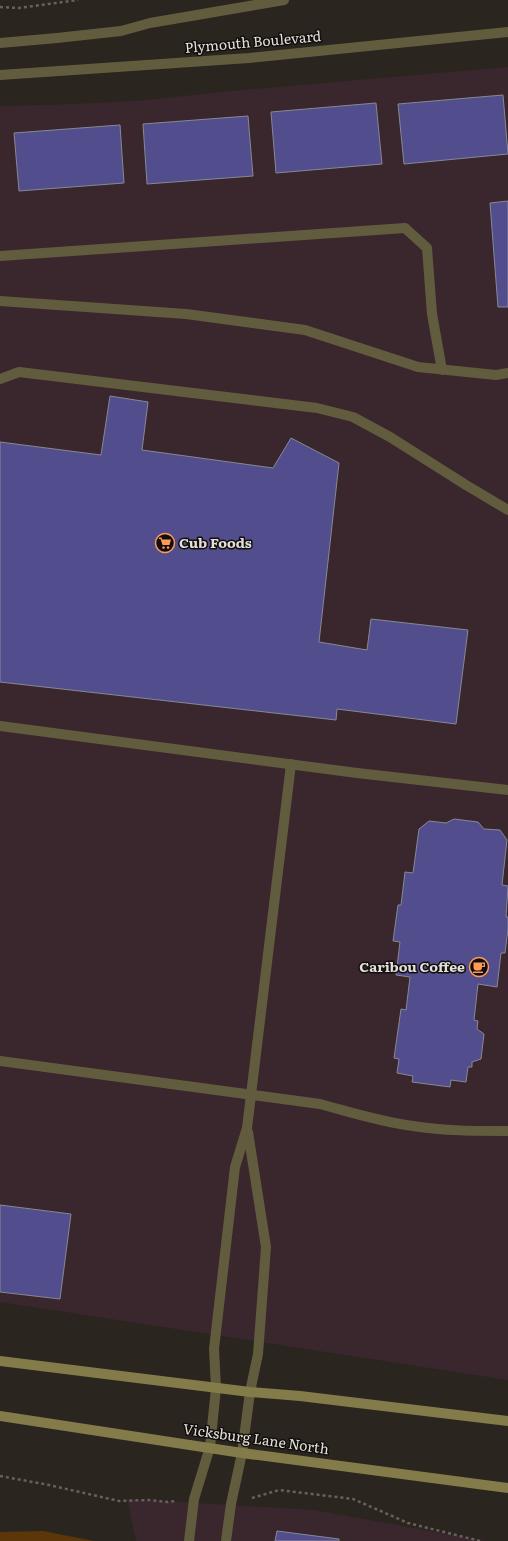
<svg xmlns="http://www.w3.org/2000/svg" width="508" height="1541" viewBox="0 0 508 1541" font-family="Literata,serif">
  <style>
    .commercial { fill: #3a272d }
    .green { fill: #5a3608 }
    .building { fill: #524e8d; stroke: #888892 }
    .lines { fill: none; stroke-linecap: round; stroke-linejoin: round }
    .path { stroke: #67615c; stroke-width: 2.5; stroke-dasharray: 3 3; stroke-linecap: butt }
    .service { stroke: #625c3f; stroke-width: 10 }
    .tertiary { stroke: #625c3f; stroke-width: 10 }
    .secondary { stroke: #847b4a; stroke-width: 10 }
    .labels { text-anchor: middle; stroke-width: 3; stroke-linejoin: round; paint-order: stroke }
    .street-label { font-size: 14px; fill: #e4e0dc; stroke: #110e0c }
    .poi-label { font-size: 14px; font-weight: bold; fill: #e4e0dc; stroke: #110e0c; text-anchor: start }
  </style>
  <rect width="100%" height="100%" fill="#2b251f"/>
  <!-- commercial -->
  <path class="commercial" d="M508,67V1380L0,1302V106L50,105L137,101L241,90Z
    M127,1499L314,1510L485,1541H136Z"/>
  <!-- green -->
  <path class="green" d="M43,1531L94,1541H0V1532Z"/>
  <!-- building -->
  <path class="building" d="M503,95L508,154L404,164L398,104Z
    M376,103L382,164L276,173L271,112Z
    M248,116L253,176L147,184L143,124Z
    M120,125L124,183L19,191L14,133Z
    M508,201V307H498L490,203Z
    M110,396L148,402L142,450L273,468L291,438L339,463L319,642L367,650L371,619L468,630L456,724L337,709L336,720L0,682V442L101,455Z
    M454,819L478,822L484,829L500,830L507,840L502,885L508,886L506,917H508V929L505,953H501L497,987L478,984L474,1020L478,1021L477,1029L484,1034L481,1059L472,1062V1067H468L466,1082L451,1080L450,1087L412,1082L413,1076L397,1073L399,1059L394,1058L401,1009L406,1010L410,977L396,975L400,942L393,941L398,905H401L405,872L413,873L419,829L429,821L446,823Z
    M0,1205L71,1214L60,1299L0,1292Z
    M277,1531L339,1539V1541H275Z"/>
  <g class="lines">
    <!-- path -->
    <path class="path" d="M0,7L19,8L78,0
      M0,1476L49,1485L119,1501L149,1500L168,1502L176,1501
      M252,1498L279,1490L353,1499L408,1523L480,1541"/>
    <!-- service -->
    <path class="service" d="M0,256L405,228L427,248L432,314L442,370
      M0,301L186,314L305,330L418,367L496,375L508,373
      M0,379L19,372L317,408L353,417L390,437L466,485L508,510
      M0,726L357,773L508,790
      M0,1061L320,1104C350,1112 381,1122 413,1126C444,1131 476,1131 508,1131
      M189,1541L194,1499L210,1447L216,1388L214,1349L235,1167L247,1128L291,764
      M226,1541L231,1504L242,1453L250,1392L258,1354L266,1247L248,1132"/>
    <!-- tertiary -->
    <path class="tertiary" d="M0,43L57,38L121,31L150,23L284,0
      M0,75L249,58L508,32"/>
    <!-- secondary -->
    <path class="secondary" d="M0,1361L250,1392L300,1396L508,1421
      M0,1416L242,1453L508,1488"/>
  </g>
  <!-- icons -->
  <defs>
    <g id="supermarket-ring" transform="scale(1)"><circle r="9.5" fill="#110e0c" stroke="#fe9b58" stroke-width="1.5"/><path d="M-6-5.5h2.5l.6 2H6L4.5 2H-2.5L-4.4-4H-6ZM-1.5 3.2a1.3 1.3 0 1 0 .1 0ZM3 3.2a1.3 1.3 0 1 0 .1 0Z" fill="#fe9b58"/></g>
    <g id="cafe-ring" transform="scale(1)"><circle r="9.5" fill="#110e0c" stroke="#fe9b58" stroke-width="1.5"/><path d="M-5.5-4.5H6V0H3Q3 3.5 0 3.5H-2.5Q-5.5 3.5-5.5 0ZM3-3.2v2h1.7v-2ZM-6 4.5H4V6H-6Z" fill="#fe9b58"/></g>
  </defs>
  <g fill-rule="evenodd">
    <use href="#supermarket-ring" x="165" y="543"/>
    <use href="#cafe-ring" x="479" y="967"/>
  </g>
  <g class="labels">
    <!-- street labels -->
    <g class="street-label">
      <text transform="translate(253 42) rotate(-5)" y="5">Plymouth Boulevard</text>
      <text transform="translate(256 1439) rotate(8)" y="5">Vicksburg Lane North</text>
    </g>
    <!-- poi labels -->
    <g class="poi-label">
      <text x="179" y="548">Cub Foods</text>
      <text x="465" y="972" text-anchor="end">Caribou Coffee</text>
    </g>
  </g>
</svg>
